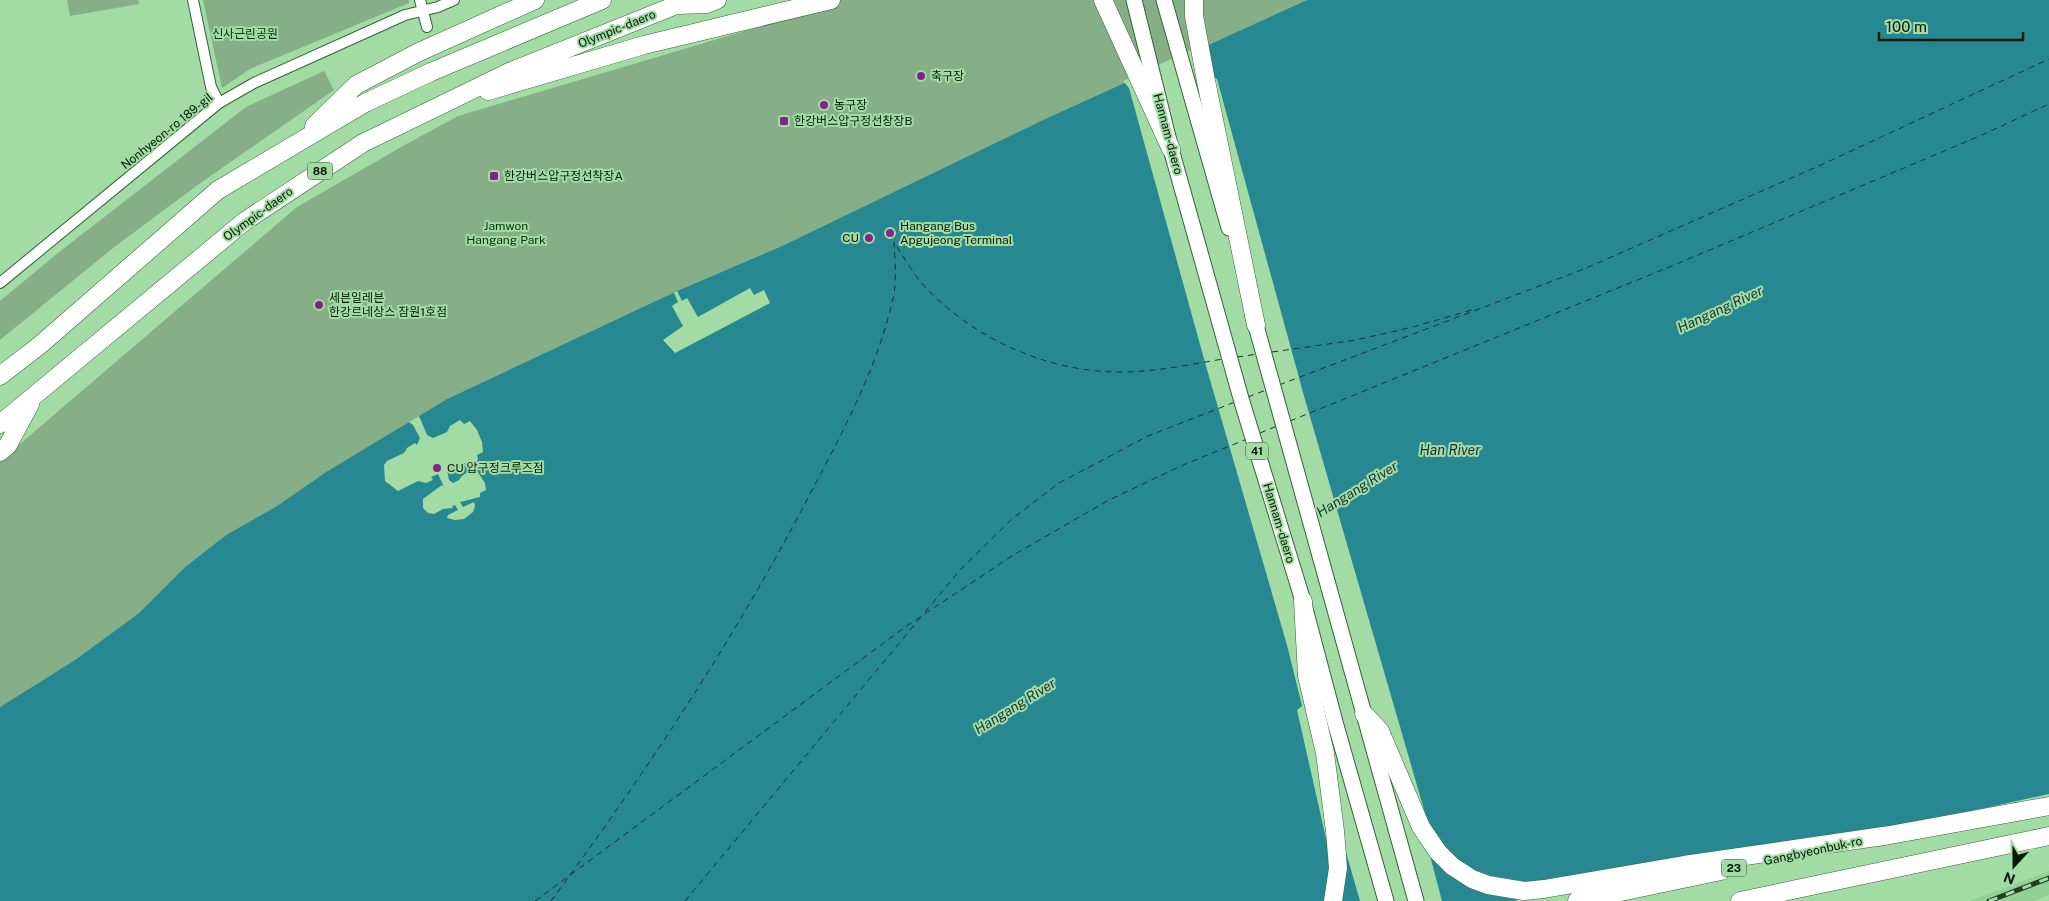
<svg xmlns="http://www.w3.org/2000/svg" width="2049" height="901" viewBox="0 0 2049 901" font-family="'Public Sans','Noto Sans KR',sans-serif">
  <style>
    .built { fill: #92d195 }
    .green { fill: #86ae87 }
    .water { fill: #278892 }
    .pier { fill: #a2dca4 }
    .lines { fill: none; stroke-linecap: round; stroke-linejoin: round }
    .ferry { stroke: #1a2f32; stroke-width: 1; stroke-dasharray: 6 5; stroke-linecap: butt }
    .street-casing { stroke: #306634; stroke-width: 12 }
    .primary-casing { stroke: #306634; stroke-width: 17 }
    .highway-casing { stroke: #306634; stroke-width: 19 }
    .street { stroke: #fff; stroke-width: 10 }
    .primary { stroke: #fff; stroke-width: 15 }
    .highway { stroke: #fff; stroke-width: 18 }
    .rail-casing { stroke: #223f24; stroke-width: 5 }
    .rail { stroke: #a2dca4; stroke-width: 3; stroke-dasharray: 9; stroke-linecap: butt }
    .poi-dot { fill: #85228b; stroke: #a2dca4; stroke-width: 2 }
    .labels { text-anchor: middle; stroke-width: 4; stroke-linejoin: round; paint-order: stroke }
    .shield { fill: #a2dca4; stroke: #335435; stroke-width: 1 }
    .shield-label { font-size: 11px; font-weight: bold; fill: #041a06 }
    .street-label { font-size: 12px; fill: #041a06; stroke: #a2dca4 }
    .park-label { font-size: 12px; fill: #03330b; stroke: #a2dca4 }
    .poi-label { font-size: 12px; fill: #041a06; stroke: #a2dca4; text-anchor: start }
    .water-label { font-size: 14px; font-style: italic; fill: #1a2f32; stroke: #a2dca4 }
  </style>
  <rect width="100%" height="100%" fill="#a2dca4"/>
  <!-- built -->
  <path class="built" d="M2049,871V895L2034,901H1969Z"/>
  <!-- green -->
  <path class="green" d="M67,0H138L139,4L70,16Z
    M203,0H409V3L250,69L222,88Z
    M838,0H1307L1045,119L782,246L677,291L447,399L326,472L277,506L226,535L185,567L139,613L75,660L0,707V461L297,207L403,146L458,116L775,22Z
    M324,71L334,90L199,184L113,248L0,340V301L58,253L246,107Z"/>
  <!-- water -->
  <path class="water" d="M1307,0H2049V794L1926,821L1821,836L1514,901H0V707L75,660L139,613L185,567L226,535L277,506L326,472L447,399L677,291L782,246L1045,119Z"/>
  <!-- pier -->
  <path class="pier" d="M1206,43L1210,74L1217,79L1304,396L1425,813L1419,814L1442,901H1360L1343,842L1327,843L1297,710L1302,706L1287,645L1206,366L1129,88L1123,81Z
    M750,288L754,295L764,290L770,303L675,353L663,340L683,326L672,306L678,302L674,293L677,291L682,301L687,298L698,317Z
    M419,416L427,435L433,438L447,432L450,426L460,420L464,424L470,421L477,430L482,442L483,452L477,455L478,460L469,463H462L447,470L449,480L453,483L459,480L462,476L469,471L471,474L477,471L485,483L486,490L480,493V497L460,502L463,507L474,502L475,506L473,512L464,519L455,520L447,518L448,515L458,510L455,505L452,506L453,508L443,509L434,514L428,513L423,508V499L442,485L444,487L438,474L431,477L433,480L426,483L418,481L398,491L385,481L384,465L387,461L404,453L407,448L415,443L417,445L420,438L413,425L409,422Z"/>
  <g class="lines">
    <!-- ferry -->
    <path class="ferry" d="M1272,352L1356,340L1413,327L1475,309
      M1237,357L1258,354
      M1279,385L1584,269L1821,165L2049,59
      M1248,397L1266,390
      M1290,421L1667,268L1982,135L2049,104
      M1260,433L1277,426
      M925,612L961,569L1012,519L1059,483L1148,436L1235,402
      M570,875C659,753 741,627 810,494C843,432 877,368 893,299C897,280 895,261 894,242C905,259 915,278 930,292C978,340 1046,370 1114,372C1150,373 1187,365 1223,359
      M535,901L908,625L1015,554L1109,500L1183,465L1247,439
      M551,901L568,878
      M685,901L921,617"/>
    <!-- street casing -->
    <g class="street-casing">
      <path id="street" d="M193,0L211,87L219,103
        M420,0L427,27
        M0,283L219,103L254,83L405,15L438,7L454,0"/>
    </g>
    <!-- primary casing -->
    <g class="primary-casing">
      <path id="primary" d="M1134,0L1171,149L1242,402L1303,601L1335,722L1386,901
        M1164,0L1229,228
        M1253,315L1416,901"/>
    </g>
    <!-- highway casing -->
    <g class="highway-casing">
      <path id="highway" d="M1103,0L1171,149
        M1194,0V16L1206,81L1256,325
        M678,5L707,4L717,0
        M488,91L644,45L831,0
        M314,126L356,85L419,52L535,0
        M0,376L40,345L218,190L365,103L431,72L602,0
        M0,424L245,221L363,143L509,72L689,0
        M0,452L8,445L30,404
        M1303,601L1307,676L1325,753L1335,831L1338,868L1333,901
        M1364,714L1380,731L1421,827L1438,852L1452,866L1472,879L1488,885L1524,891L1544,889L1684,865L1890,835
        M1879,837L2049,806
        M1577,901L1721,871
        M1740,901L2049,836"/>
    </g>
    <!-- street -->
    <use href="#street" class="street"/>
    <!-- primary -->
    <use href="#primary" class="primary"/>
    <!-- highway -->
    <use href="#highway" class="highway"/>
    <!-- rail casing -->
    <g class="rail-casing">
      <path id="rail" d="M1989,901L2049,878"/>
    </g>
    <!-- rail -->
    <use href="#rail" class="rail"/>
  </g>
  <!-- markers -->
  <g class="poi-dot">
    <circle cx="921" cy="76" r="5"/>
    <circle cx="824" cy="105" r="5"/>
    <rect x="779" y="116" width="10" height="10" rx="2.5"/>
    <rect x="489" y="171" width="10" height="10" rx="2.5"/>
    <circle cx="890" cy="233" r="5"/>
    <circle cx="869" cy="238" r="5"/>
    <circle cx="319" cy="305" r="5"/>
    <circle cx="437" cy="468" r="5"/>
  </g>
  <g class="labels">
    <!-- shield labels -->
    <g class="shield">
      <rect x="307.5" y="162.5" width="25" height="17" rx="4"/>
      <rect x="1246" y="442.5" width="22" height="17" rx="4"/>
      <rect x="1721.5" y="859.5" width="25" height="17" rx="4"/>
    </g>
    <g class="shield-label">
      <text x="320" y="175">88</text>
      <text x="1257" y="455">41</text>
      <text x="1734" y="872">23</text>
    </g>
    <!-- street labels -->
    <g class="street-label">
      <text transform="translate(617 29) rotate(-22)" y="4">Olympic-daero</text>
      <text transform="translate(167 131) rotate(-39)" y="4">Nonhyeon-ro 189-gil</text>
      <text transform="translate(1168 134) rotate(75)" y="4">Hannam-daero</text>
      <text transform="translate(258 214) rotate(-36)" y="4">Olympic-daero</text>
      <text transform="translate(1279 523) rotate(73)" y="4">Hannam-daero</text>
      <text transform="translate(1813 851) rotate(-12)" y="4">Gangbyeonbuk-ro</text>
    </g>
    <!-- park labels -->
    <g class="park-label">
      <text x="245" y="38">신사근린공원</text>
      <text x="506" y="230">Jamwon<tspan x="506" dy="14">Hangang Park</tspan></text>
    </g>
    <!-- poi labels -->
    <g class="poi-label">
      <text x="931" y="80">축구장</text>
      <text x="834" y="109">농구장</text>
      <text x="794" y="125">한강버스압구정선창장B</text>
      <text x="504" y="180">한강버스압구정선착장A</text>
      <text x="900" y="230">Hangang Bus<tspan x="900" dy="14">Apgujeong Terminal</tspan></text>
      <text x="859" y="242" text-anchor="end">CU</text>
      <text x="329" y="302">세븐일레븐<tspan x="329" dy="14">한강르네상스 잠원1호점</tspan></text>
      <text x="447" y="472">CU 압구정크루즈점</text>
    </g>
    <!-- water labels -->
    <g class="water-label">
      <text transform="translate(1720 309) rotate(-25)" y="5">Hangang River</text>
      <text x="1450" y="455">Han River</text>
      <text transform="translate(1357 489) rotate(-32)" y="5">Hangang River</text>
      <text transform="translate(1015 706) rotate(-32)" y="5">Hangang River</text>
    </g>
  </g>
  <!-- north arrow -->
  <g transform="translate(2014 866) rotate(201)" stroke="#a2dca4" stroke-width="4" paint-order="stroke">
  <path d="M0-4L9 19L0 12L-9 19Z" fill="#041a06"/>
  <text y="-8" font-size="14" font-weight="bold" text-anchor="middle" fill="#041a06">N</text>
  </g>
  <!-- scale -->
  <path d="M1879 32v8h144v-8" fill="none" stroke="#041a06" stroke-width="2.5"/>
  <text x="1886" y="32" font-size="15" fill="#041a06" stroke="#a2dca4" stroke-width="4" paint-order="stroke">100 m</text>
</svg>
